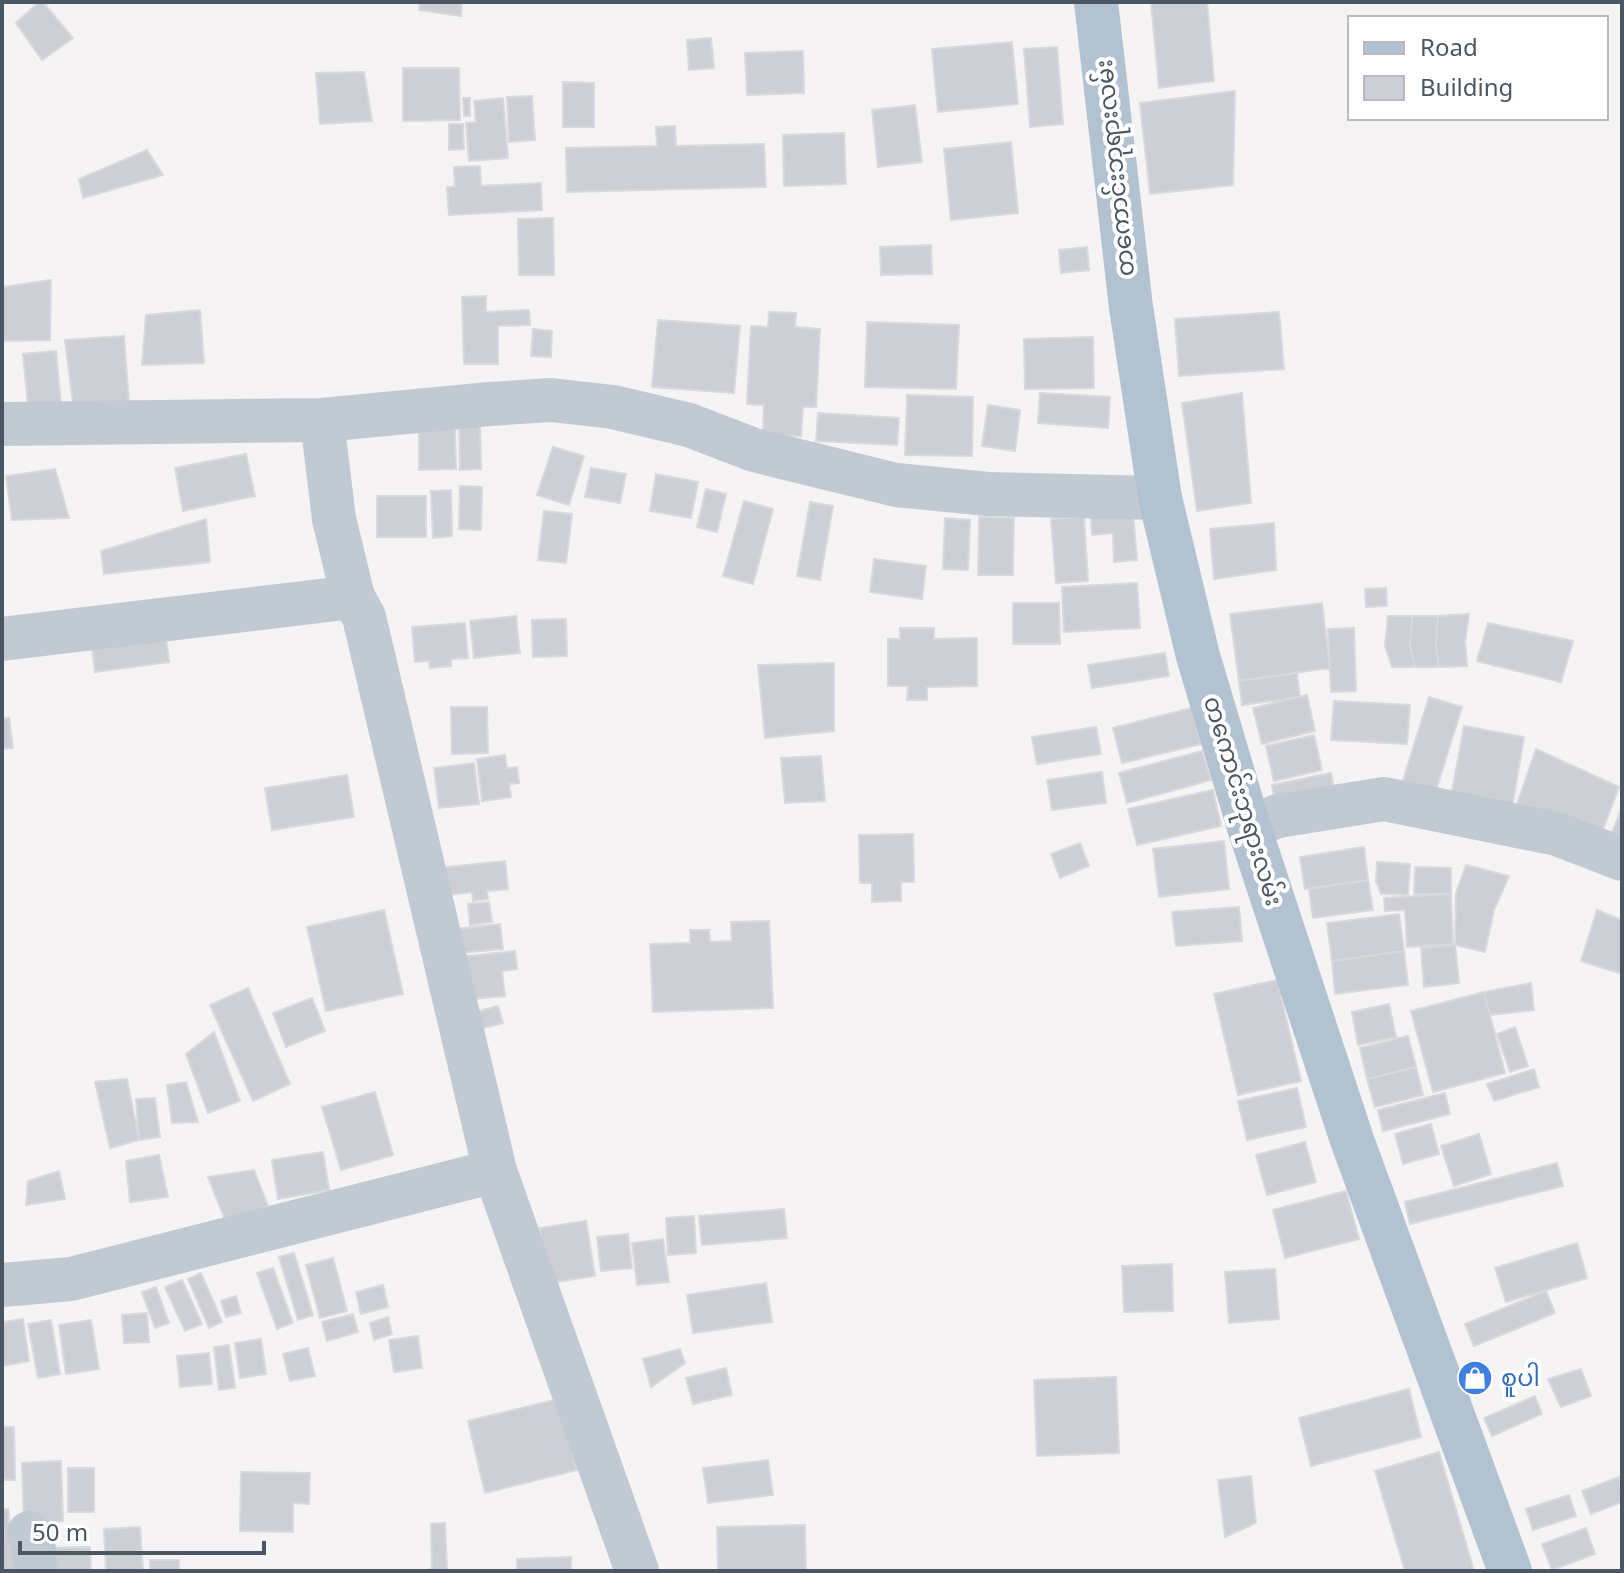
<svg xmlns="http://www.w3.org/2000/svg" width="1624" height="1573" viewBox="0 0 1624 1573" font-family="'Noto Sans','Noto Sans Myanmar',sans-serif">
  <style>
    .building { fill: #cdcfd5; stroke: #d7d9de; stroke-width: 2 }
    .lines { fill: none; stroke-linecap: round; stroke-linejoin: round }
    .minor { stroke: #c1cad2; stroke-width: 44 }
    .major { stroke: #b3c2d1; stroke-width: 44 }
    .labels { text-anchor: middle; stroke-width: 8; stroke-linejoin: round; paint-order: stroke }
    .street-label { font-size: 24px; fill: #4a5661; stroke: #fff }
    .shop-label { font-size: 24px; fill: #366cbe; stroke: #fff; text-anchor: start }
  </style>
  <rect width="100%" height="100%" fill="#f5f3f3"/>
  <!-- building -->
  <path class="building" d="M39,2H43L73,38L42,60L16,23Z
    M420,2H462L461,16L419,10Z
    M1151,2H1207L1214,81L1159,88Z
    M711,38L714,68L689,70L687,40Z
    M1012,42L1018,104L938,112L932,49Z
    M1057,47L1063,124L1030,127L1024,49Z
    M803,51L804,93L747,95L745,53Z
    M403,68H459L460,120L403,121Z
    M364,72L372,121L320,124L316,73Z
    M563,82L594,83V127H563Z
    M1235,91L1233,185L1150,194L1140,103Z
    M532,96L535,140L509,142L507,97Z
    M463,98H470V116H464Z
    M503,98L508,158L469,161L466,123L476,122L474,101Z
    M915,105L922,162L878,167L872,110Z
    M449,124H463L464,149L449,150Z
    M675,126L676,146L764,144L766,187L567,192L566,148L657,146L656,127Z
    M844,133L846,184L784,186L783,135Z
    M1011,142L1018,213L951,220L944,149Z
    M147,150L163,175L83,198L79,179Z
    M480,166L481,186L541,183L542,210L449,215L447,187H455L454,167Z
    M553,218L554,275H519L518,219Z
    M931,245L932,274L881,275L880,247Z
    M1087,247L1089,270L1061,273L1059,250Z
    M51,280L50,340L2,341V287Z
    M486,296V312L529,310L530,325L498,326V364H464L462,297Z
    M200,310L204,363L142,365L146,315Z
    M769,312L796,313L795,327L820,329L816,407H803L801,436L763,435L764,405L747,404L751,326L768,327Z
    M1279,312L1284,369L1179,376L1175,319Z
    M658,320L740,326L734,393L652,387Z
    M867,322L959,325L956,389L865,387Z
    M533,329L552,331L551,357L531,356Z
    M124,336L129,403L73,404L65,340Z
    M1093,337L1094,388L1025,389L1024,339Z
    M56,351L62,415L29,416L23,354Z
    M1040,393L1110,397L1108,428L1038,423Z
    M1242,393L1251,503L1197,511L1182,403Z
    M907,395L973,397L972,456L905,455Z
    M988,405L1020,410L1015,451L982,446Z
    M818,413L899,418L897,445L816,441Z
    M459,425H480L481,469L460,470Z
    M455,426L456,469L419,470V427Z
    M553,447L584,456L569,505L537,495Z
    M246,454L255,496L183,511L175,468Z
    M591,468L626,474L620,503L585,497Z
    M55,469L69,518L12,520L6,476Z
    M656,474L698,482L691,518L650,511Z
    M460,486L482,487L481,530L459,529Z
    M706,489L726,494L717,532L697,527Z
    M451,490L452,536L433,538L431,491Z
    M377,496H426V537H377Z
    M744,501L773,509L753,584L723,576Z
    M810,502L833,506L820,580L797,576Z
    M544,511L572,514L566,563L538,560Z
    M1133,512L1137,560L1114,562L1113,533L1092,535L1091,515Z
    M979,517L1014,518L1013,575H978Z
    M1084,517L1088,581L1056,583L1051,519Z
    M945,518L970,520L968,570L943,569Z
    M206,519L210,562L104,574L101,551Z
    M1274,523L1276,570L1214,579L1210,529Z
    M874,559L926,566L922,599L870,592Z
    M1137,583L1140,628L1064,632L1062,587Z
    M1386,588L1387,606L1366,607L1365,589Z
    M1013,603H1059L1060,644H1013Z
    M1322,603L1330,668L1239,681L1230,614Z
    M1469,614L1465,641L1467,666L1439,667L1436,644L1438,616Z
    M516,616L520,653L474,658L470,621Z
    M1388,616H1412L1410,646L1415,667H1392L1385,646Z
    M1412,616H1438L1436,644L1439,667H1415L1410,646Z
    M566,619L567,656L533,657L532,620Z
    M164,621L169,662L95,672L90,631Z
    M465,623L468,658L451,659V666L430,668L429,661L415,662L412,627Z
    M1488,623L1573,641L1561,682L1477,661Z
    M900,628H934V639L977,638V686L927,687V700H907L908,686H888V639H900Z
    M1354,628L1356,691L1331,692L1328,629Z
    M1165,653L1169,676L1092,688L1088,665Z
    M834,663V731L765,738L758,665Z
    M1297,673L1300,697L1242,705L1239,681Z
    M1307,695L1315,731L1262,744L1253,708Z
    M1429,697L1462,707L1433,800L1400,790Z
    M1334,701L1410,705L1407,744L1331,740Z
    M451,707H487L488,753L452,754Z
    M1192,708L1201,744L1122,763L1113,728Z
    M9,718L13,748L2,749V719Z
    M1464,726L1524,737L1512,808L1451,797Z
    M1096,727L1101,754L1037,764L1032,737Z
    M1314,735L1322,770L1274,781L1266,746Z
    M1536,749L1619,787L1599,840L1514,813Z
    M1202,751L1211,780L1127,803L1119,773Z
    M505,755L507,768L517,767L519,783L509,784L511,797L482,801L477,759Z
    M821,756L825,801L785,803L781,758Z
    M474,763L479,804L439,808L434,768Z
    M1102,772L1106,803L1052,810L1047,780Z
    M1331,773L1336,801L1277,812L1272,785Z
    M347,775L354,817L272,830L265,788Z
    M1213,790L1221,826L1137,845L1128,809Z
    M1622,807V851L1607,845Z
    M913,834L914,882H901V901L872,902V883H860L859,835Z
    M1224,841L1229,889L1159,897L1153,849Z
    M1080,843L1089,866L1060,878L1051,854Z
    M1364,847L1368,880L1305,889L1300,857Z
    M505,861L508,889L487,891L488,899L473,901L472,892L441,896L438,868Z
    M1377,862L1410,864L1408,895L1381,894L1376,881Z
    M1466,865L1509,876L1494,910L1485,952L1455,945L1456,893Z
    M1415,867L1451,868V894H1414Z
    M1368,880L1373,910L1313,918L1309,889Z
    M1451,894L1453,944L1407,947L1405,910L1385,911L1384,898Z
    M489,902L492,922L470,925L468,904Z
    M1239,907L1242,941L1176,946L1172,912Z
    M384,910L403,994L326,1011L307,927Z
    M1597,910L1622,920V974L1581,961Z
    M1399,914L1404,951L1332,961L1327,923Z
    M769,921L773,1008L653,1012L650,944L690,943V930H709L710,942L732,941L731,922Z
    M500,924L503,949L459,953L456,929Z
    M1455,945L1459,983L1424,987L1421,948Z
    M515,951L517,969L502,971L505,996L464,1000L460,957Z
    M1404,951L1408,985L1335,994L1332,961Z
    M1277,980L1301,1081L1238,1095L1214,994Z
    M1531,983L1534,1010L1490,1015L1484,992Z
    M248,988L290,1084L253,1101L210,1005Z
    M1484,992L1505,1073L1433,1092L1411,1011Z
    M312,998L325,1031L286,1047L273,1013Z
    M1389,1004L1396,1037L1358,1045L1352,1012Z
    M498,1006L503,1023L475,1030L471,1013Z
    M1515,1027L1528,1066L1510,1072L1497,1034Z
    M214,1032L240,1101L208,1113L186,1054Z
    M1408,1036L1416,1067L1367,1079L1360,1048Z
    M1416,1067L1423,1095L1375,1107L1367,1079Z
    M1534,1069L1539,1087L1494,1101L1487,1084Z
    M127,1079L139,1140L110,1148L95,1082Z
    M186,1082L198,1122L172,1123L167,1085Z
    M1297,1088L1306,1127L1247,1140L1238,1101Z
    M375,1092L393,1155L341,1170L322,1107Z
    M1445,1093L1450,1114L1383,1131L1378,1110Z
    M155,1098L160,1137L139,1140L136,1099Z
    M1431,1124L1439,1154L1403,1164L1395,1134Z
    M1479,1134L1491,1174L1454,1186L1441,1146Z
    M1305,1142L1316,1182L1267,1195L1256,1155Z
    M323,1152L329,1190L278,1199L272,1160Z
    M159,1155L168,1197L130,1202L126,1161Z
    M1557,1163L1563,1186L1410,1224L1405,1202Z
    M254,1170L268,1206L226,1222L208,1177Z
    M59,1171L65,1199L26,1205L28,1181Z
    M1346,1191L1359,1239L1285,1258L1273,1210Z
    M784,1209L787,1238L702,1245L699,1216Z
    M694,1216L696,1253L668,1255L666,1218Z
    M586,1221L595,1276L549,1283L540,1228Z
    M628,1234L632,1268L601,1271L597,1237Z
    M663,1239L669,1282L637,1285L632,1243Z
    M1577,1243L1587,1278L1506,1302L1495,1268Z
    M294,1253L313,1315L298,1320L279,1257Z
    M333,1258L347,1311L320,1318L306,1265Z
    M1172,1264L1173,1311L1124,1312L1122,1266Z
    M273,1268L293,1323L277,1329L257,1273Z
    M1275,1269L1279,1319L1229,1323L1225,1272Z
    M201,1273L222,1322L209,1328L188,1279Z
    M182,1280L202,1324L185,1331L165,1287Z
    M766,1283L772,1322L693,1333L687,1295Z
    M383,1285L388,1307L361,1314L356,1292Z
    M156,1287L169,1323L155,1328L142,1292Z
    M1546,1291L1555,1313L1474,1346L1465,1324Z
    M236,1296L241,1313L226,1317L221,1301Z
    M147,1313L149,1342L124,1343L122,1315Z
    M353,1314L358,1332L327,1341L322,1322Z
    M388,1317L392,1334L374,1340L370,1323Z
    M23,1319L29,1361L3,1366L2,1322Z
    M51,1320L60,1374L38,1378L28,1324Z
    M91,1320L99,1369L66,1374L59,1325Z
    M418,1336L422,1368L394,1372L389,1340Z
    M261,1339L266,1374L240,1378L235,1343Z
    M229,1345L235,1388L219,1390L214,1347Z
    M308,1348L315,1376L290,1381L283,1354Z
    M680,1349L685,1363L651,1387L643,1359Z
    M209,1353L212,1384L180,1387L177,1356Z
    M726,1368L732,1395L693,1404L686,1378Z
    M1581,1369L1591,1396L1561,1407L1548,1379Z
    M1116,1377L1119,1453L1037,1456L1034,1380Z
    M1409,1389L1421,1437L1311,1466L1299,1418Z
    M1535,1396L1542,1414L1492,1436L1484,1418Z
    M559,1399L577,1470L485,1493L468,1421Z
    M2,1427H14L15,1480H2Z
    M1439,1452L1474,1571H1405L1375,1471Z
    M768,1460L773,1495L708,1503L703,1468Z
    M61,1461L63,1521L24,1523L22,1463Z
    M68,1468H94V1512H68Z
    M241,1472L310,1473L309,1504L293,1503V1532L240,1531Z
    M1251,1476L1256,1523L1225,1537L1218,1480Z
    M1619,1477L1622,1485V1502L1591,1514L1582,1491Z
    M1569,1495L1576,1516L1533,1530L1526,1509Z
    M2,1509H8L15,1571H2Z
    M445,1523L447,1571H416L432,1569L431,1524Z
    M805,1525L806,1571H718L717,1527Z
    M140,1527L143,1571H106L104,1529Z
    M1586,1528L1595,1554L1552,1570L1542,1544Z
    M90,1547L91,1571H48L47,1548Z
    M571,1557V1571H517V1559Z
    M150,1560H179V1571H150Z"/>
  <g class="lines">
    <!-- minor -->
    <path class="minor" d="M322,420L334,519L353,597
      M2,424L322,420L490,404L551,400L613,407L689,425L754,450L896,485L988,494L1160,498
      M2,639L353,597L364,617L495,1171L637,1571
      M1249,827L1278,816L1384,799L1557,834L1622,859
      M2,1285L71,1279L495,1171
      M29,1533L34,1550L35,1571"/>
    <!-- major -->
    <path class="major" d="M1096,2L1131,307L1160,498L1198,656L1249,827L1352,1140L1510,1571"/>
  </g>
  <!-- icons -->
  <defs>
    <g id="shop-disc" transform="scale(1.8)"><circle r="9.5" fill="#3f7fe0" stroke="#fff"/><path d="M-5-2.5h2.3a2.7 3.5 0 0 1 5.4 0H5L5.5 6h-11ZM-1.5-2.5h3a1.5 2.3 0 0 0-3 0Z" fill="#fff"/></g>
  </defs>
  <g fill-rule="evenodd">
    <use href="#shop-disc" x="1475" y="1378"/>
  </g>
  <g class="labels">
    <!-- street labels -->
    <g class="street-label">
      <text transform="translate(1115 168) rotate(-96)" y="8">တကောင်းဘုရားလမ်း</text>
      <text transform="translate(1243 801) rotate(73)" y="8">တကောင်းဘုရားလမ်း</text>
    </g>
    <!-- shop labels -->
    <g class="shop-label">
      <text x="1501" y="1386">စူပါ</text>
    </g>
  </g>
  <!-- border -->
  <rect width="1624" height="1573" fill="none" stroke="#4a5661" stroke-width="8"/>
  <!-- legend -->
  <rect x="1348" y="16" width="260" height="104" fill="#ffffff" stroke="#b7bbc0" stroke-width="2"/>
  <rect x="1364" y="42" width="40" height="12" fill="#b3c2d1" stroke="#b7bbc0" stroke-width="2"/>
  <text x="1420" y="56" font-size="24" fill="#4a5661">Road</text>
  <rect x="1364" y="76" width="40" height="24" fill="#cdcfd5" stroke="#b7bbc0" stroke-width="2"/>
  <text x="1420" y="96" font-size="24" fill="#4a5661">Building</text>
  <!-- scale -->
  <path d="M20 1541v12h244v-12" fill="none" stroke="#4a5661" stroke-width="4"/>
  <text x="32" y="1541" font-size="24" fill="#4a5661" stroke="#ffffff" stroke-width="6" paint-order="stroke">50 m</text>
</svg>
